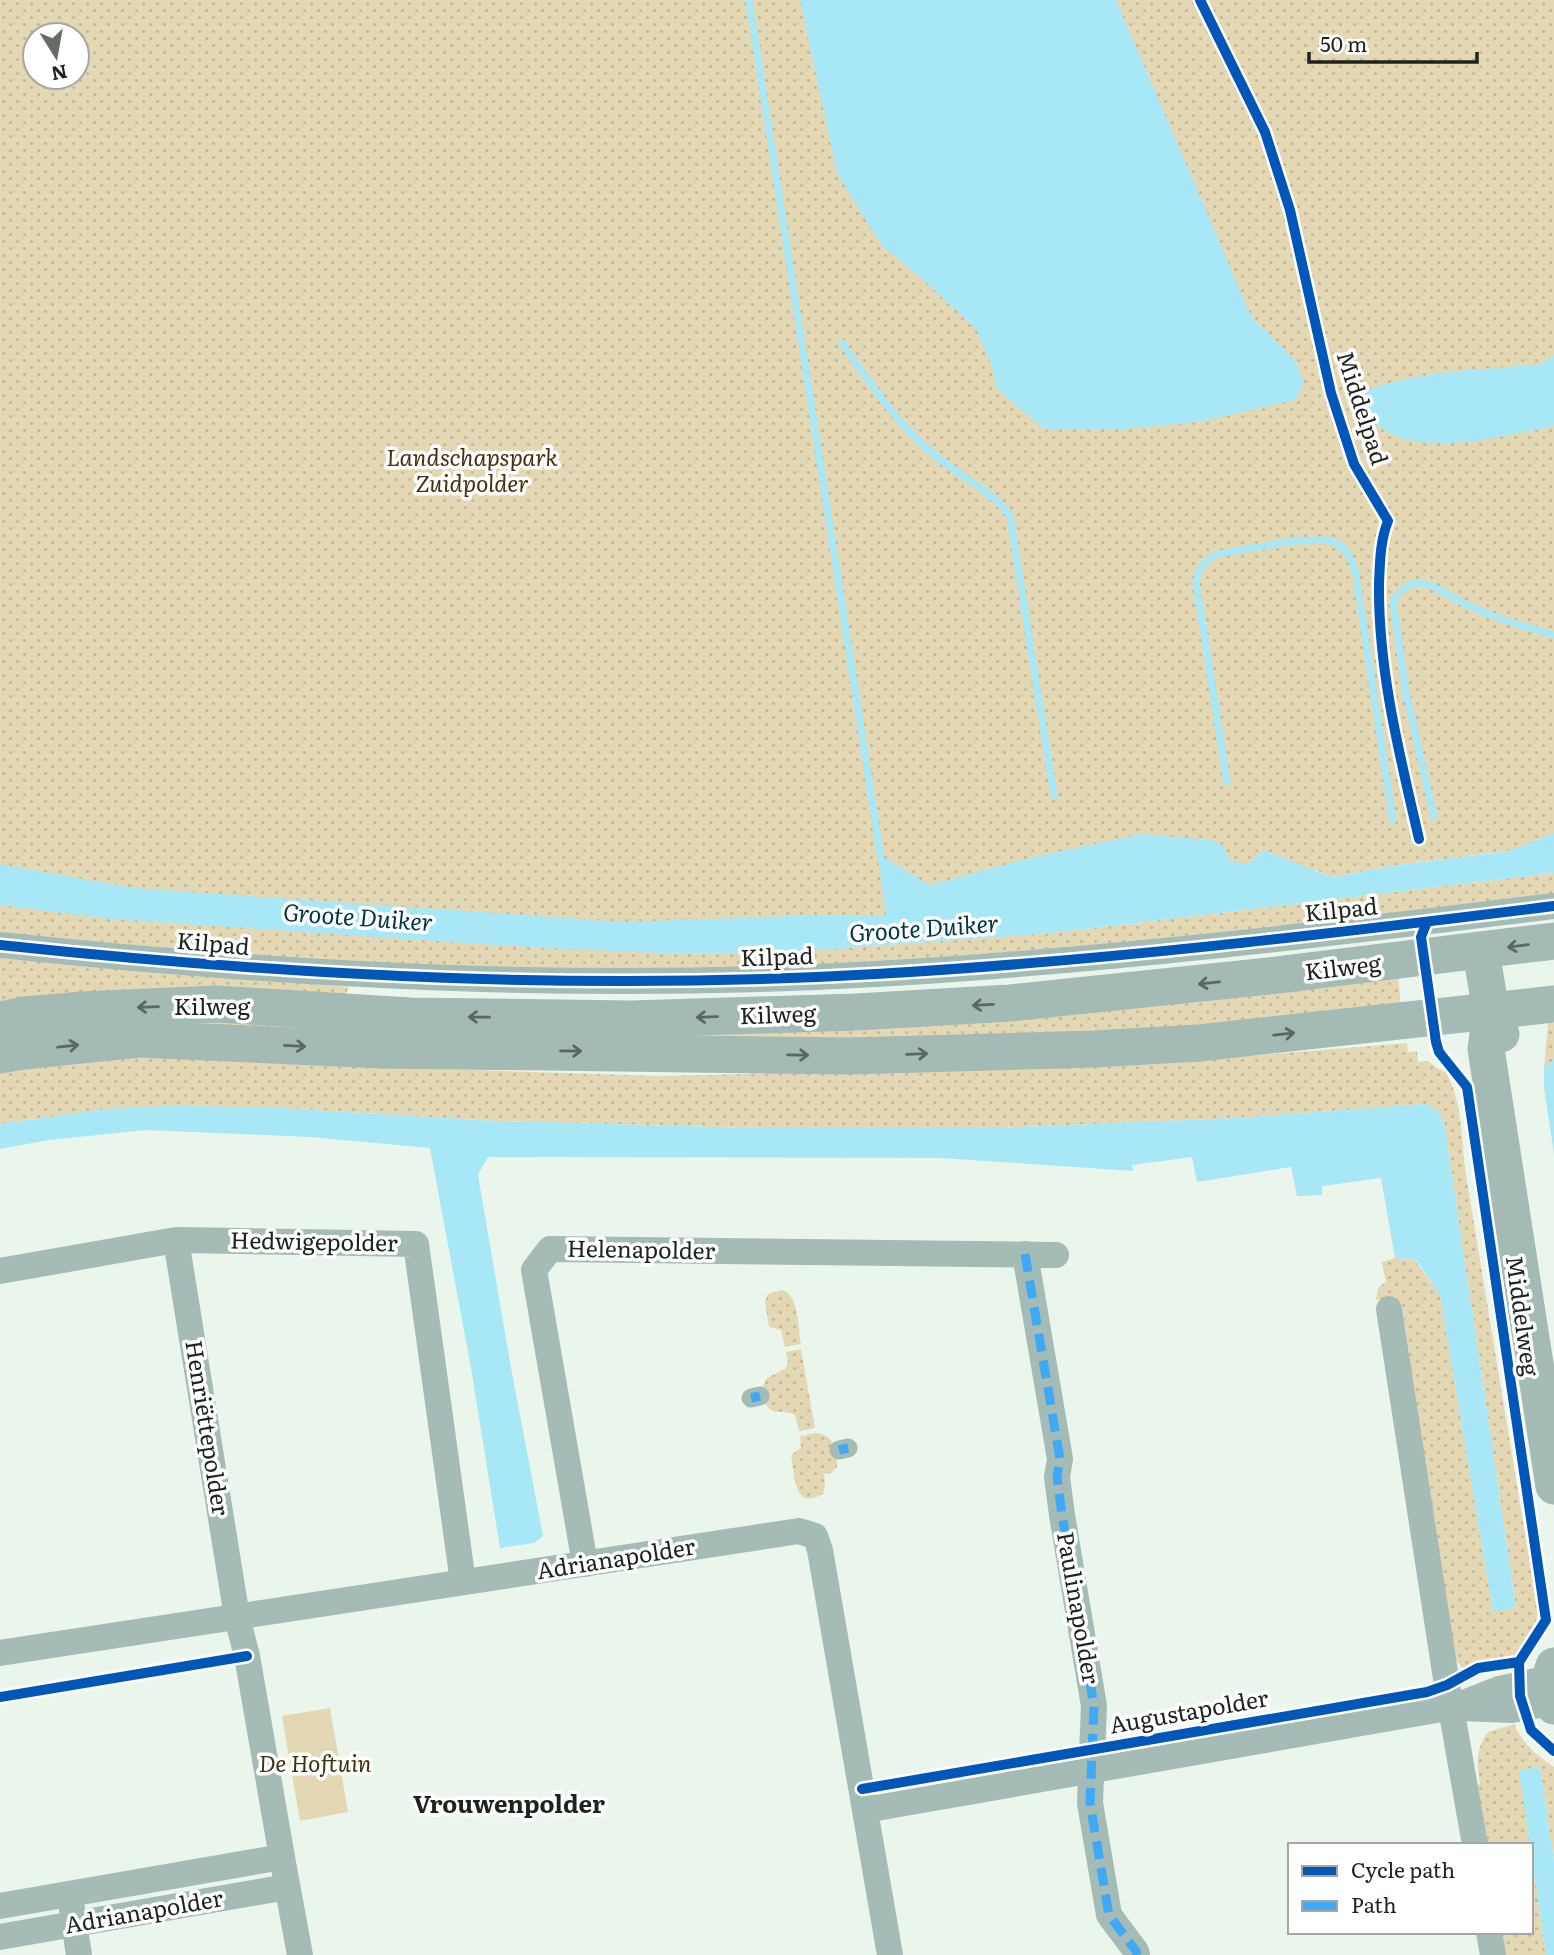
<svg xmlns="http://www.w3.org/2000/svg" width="1554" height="1955" viewBox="0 0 1554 1955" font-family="Literata,serif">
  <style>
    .grass { fill: url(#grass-dots); fill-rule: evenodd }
    .garden { fill: #e4d7b3 }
    .water { fill: #a8e7f6 }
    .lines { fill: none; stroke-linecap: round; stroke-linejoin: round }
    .stream { stroke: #a8e7f6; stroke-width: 7 }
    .pedestrian { stroke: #a5bcb6; stroke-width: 19 }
    .minor { stroke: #a5bcb6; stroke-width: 26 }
    .secondary { stroke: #a4bab5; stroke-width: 37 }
    .quiet { stroke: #3fa9f5; stroke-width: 9; stroke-dasharray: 18 9; stroke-linecap: butt }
    .cycleway-casing { stroke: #fff; stroke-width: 15 }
    .cycleway { stroke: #0057b8; stroke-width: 10 }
    .oneway { stroke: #596861 }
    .labels { text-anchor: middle; stroke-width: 7; stroke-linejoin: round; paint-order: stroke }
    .street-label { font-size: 23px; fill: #1c241d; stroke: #fff }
    .park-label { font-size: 23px; font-style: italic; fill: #44320e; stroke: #fff }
    .water-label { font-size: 24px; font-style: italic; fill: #003745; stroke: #fff }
    .neighbourhood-label { font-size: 24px; font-weight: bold; fill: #1c241d; stroke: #fff }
  </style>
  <defs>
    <pattern id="grass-dots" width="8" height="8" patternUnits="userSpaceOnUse" patternTransform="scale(1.75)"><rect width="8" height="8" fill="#e4d7b3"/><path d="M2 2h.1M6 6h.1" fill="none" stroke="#c3b89a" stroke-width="1.8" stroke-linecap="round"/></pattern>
  </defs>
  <rect width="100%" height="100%" fill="#eaf6ec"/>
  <!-- grass -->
  <path class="grass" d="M0,0H1554V845L1399,865L1331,877L1316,870L885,906L887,916H792L482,943L688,954L791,952L1051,933L1554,873V895L1192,939L743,971L409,968L0,937ZM35,35H77V77H35Z
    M0,958L349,987L345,995L0,1004Z
    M1398,974L1401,1007L1009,1041L40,1027Z
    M1548,1023H1554V1059L1544,1069Z
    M1407,1043L1408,1052L1417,1051L1418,1062L1428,1061L1438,1069L1446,1072C1463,1103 1461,1141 1466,1175L1538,1613L1535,1625L1519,1652L1513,1656L1475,1663L1463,1669L1454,1657L1402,1306L1396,1297L1376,1300L1378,1288L1386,1282L1382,1262L1395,1258L1415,1260L1440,1295L1493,1611L1516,1607L1444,1122L1439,1113L1426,1104L1235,1118L996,1128H755L496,1121L280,1108L172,1106L107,1109L0,1124V1068L162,1053L440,1069L662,1076L1152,1064Z
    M782,1290C799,1294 798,1329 801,1344L785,1347L781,1330L769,1327L765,1302L768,1294Z
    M801,1349L815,1428L799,1431L795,1415C781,1408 767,1419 764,1395C762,1388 763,1385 767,1378L785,1369L788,1362L786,1352Z
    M816,1433C835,1435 837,1451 837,1467L831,1473L824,1474L825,1486L823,1494C793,1511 795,1475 791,1455L801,1448L800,1436Z
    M1514,1724C1523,1744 1536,1755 1554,1767V1861L1540,1767L1520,1770L1530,1845H1483L1474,1786L1480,1784C1477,1764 1475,1750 1488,1732Z
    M1531,1851L1546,1955H1499L1496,1932H1531Z"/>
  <!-- garden -->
  <path class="garden" d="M330,1708L348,1812L300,1821L282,1716Z"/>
  <!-- water -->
  <path class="water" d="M800,0H1116L1251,316L1296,362L1304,383L1295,400L1199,422L1124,429L1045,430L997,389L991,363L976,329L921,278L882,246L837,173Z
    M1554,355V426C1505,435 1416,461 1375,423C1368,417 1365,402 1361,394C1401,371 1493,369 1541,364Z
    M1554,833V873L1051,933L791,952L688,954L540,948L110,919L0,905V864L133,888L624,922L792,916H886L878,859H887L929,885L1034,857L1141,834L1210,840L1223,845L1230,861L1247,864L1264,850L1331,877L1399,865L1509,851Z
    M1554,1059V1154L1544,1088V1069Z
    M1426,1104L1439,1113L1444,1122L1516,1607L1493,1612L1440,1295L1416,1260L1395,1258L1381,1178L1322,1186V1195L1297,1196L1291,1167L1197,1182L1192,1157L1132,1165L1133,1171L942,1158L488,1157L478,1175L511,1368L543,1536L534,1543L500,1548L471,1368L430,1148L310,1137L146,1130L49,1140L0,1149V1124L107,1109L172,1106L280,1108L496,1121L755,1128H996L1235,1118Z
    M1540,1767L1554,1861V1955H1546L1519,1770Z"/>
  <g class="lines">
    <!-- stream -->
    <path class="stream" d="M749,0L881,859
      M842,343C869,382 895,421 931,452C957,475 989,488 1010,516L1054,796
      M1227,782L1196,582L1201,566L1214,555C1239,551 1315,533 1336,543C1347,548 1350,559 1355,569L1393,821
      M1434,817L1406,693L1393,602C1399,592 1404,585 1417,583C1429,582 1441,591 1452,597C1483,615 1519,625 1554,635"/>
    <!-- pedestrian -->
    <path class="pedestrian" d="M751,1398L760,1396
      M839,1450L848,1448"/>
    <!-- minor -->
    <path class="minor" d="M0,945C291,976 584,991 876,974C1103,961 1329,934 1554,906
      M176,1240L237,1617L247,1656L282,1857
      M1025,1254L1060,1459L1057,1477L1062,1515L1094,1706L1090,1803L1109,1915L1136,1951L1137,1955
      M0,1271L176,1240L416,1244L463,1582
      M1389,1309L1447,1685L1475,1845
      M585,1564L534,1270L550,1249L1056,1255
      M0,1653L799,1531L815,1536L820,1550L890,1955
      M1461,1708L1512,1710L1552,1703
      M865,1810L1453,1707L1499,1689L1550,1678
      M0,1906L282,1857L300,1955
      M72,1909L79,1955
      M1489,1932L1493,1955
      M0,1937L287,1887"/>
    <!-- secondary -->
    <path class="secondary" d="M1481,951L1491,1012L1501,1034
      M1491,1012L1486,1049L1554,1486
      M0,1020L25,1015L82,1010L217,1004L410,1016L632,1019L856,1012L1010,1003L1277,975L1554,941
      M0,1055L23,1051L139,1039L383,1050L849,1056L1094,1049L1199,1043L1554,1004
      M1554,1666C1549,1680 1548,1692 1554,1706"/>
    <!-- quiet -->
    <path class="quiet" d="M1025,1254L1060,1459L1057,1477L1062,1515L1094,1706L1090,1803L1109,1915L1136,1951L1137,1955
      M751,1398L760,1396
      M839,1450L848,1448"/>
    <!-- cycleway casing -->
    <g class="cycleway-casing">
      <path id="cycleway" d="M1200,0L1265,132L1290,210L1331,393L1354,464L1388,521C1380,541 1380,562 1379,584C1378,671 1400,756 1419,839
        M1427,922L1421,937L1436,1042L1439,1052L1467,1087L1546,1620L1519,1662L1520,1696L1531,1730L1554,1751
        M0,945C291,976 584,991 876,974C1103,961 1329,934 1554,906
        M0,1697L247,1656
        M862,1789L1427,1692L1447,1685L1478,1668L1519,1662"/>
    </g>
    <!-- cycleway -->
    <use href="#cycleway" class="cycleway"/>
  </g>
  <!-- one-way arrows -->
  <defs><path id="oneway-shaft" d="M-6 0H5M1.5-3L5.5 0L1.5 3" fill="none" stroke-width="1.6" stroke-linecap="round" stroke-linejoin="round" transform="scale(1.75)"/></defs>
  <g class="oneway">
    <use href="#oneway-shaft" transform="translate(1518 946) rotate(172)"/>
    <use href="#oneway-shaft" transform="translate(1209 983) rotate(174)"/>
    <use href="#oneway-shaft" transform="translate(983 1005) rotate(177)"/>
    <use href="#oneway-shaft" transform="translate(148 1007) rotate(178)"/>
    <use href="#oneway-shaft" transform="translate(479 1017) rotate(-179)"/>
    <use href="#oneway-shaft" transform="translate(707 1017) rotate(178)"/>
    <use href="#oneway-shaft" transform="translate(1284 1034) rotate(-6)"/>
    <use href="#oneway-shaft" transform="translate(68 1046) rotate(-6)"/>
    <use href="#oneway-shaft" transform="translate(295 1046) rotate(3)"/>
    <use href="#oneway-shaft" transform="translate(571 1051) rotate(1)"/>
    <use href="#oneway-shaft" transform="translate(917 1054) rotate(-2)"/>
    <use href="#oneway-shaft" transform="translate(798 1055) rotate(1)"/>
  </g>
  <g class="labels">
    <!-- street labels -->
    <g class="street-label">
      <text transform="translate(1362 408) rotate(72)" y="8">Middelpad</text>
      <text transform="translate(1341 910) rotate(-6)" y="8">Kilpad</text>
      <text transform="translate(213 944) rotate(5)" y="8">Kilpad</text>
      <text transform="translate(777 957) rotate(-2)" y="8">Kilpad</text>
      <text transform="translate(1343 968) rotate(-7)" y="8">Kilweg</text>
      <text x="212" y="1015">Kilweg</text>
      <text transform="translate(778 1015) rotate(-2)" y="8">Kilweg</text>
      <text transform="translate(314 1242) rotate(1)" y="8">Hedwigepolder</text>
      <text transform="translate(641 1250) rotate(1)" y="8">Helenapolder</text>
      <text transform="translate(1522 1316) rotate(82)" y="8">Middelweg</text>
      <text transform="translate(207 1428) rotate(81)" y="8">Henriëttepolder</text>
      <text transform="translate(616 1559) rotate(-9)" y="8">Adrianapolder</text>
      <text transform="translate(1078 1608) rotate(80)" y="8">Paulinapolder</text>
      <text transform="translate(1189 1712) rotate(-10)" y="8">Augustapolder</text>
      <text transform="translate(144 1912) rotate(-10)" y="8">Adrianapolder</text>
    </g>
    <!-- park labels -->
    <g class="park-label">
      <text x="472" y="466">Landschapspark<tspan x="472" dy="26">Zuidpolder</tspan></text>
      <text x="315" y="1772">De Hoftuin</text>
    </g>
    <!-- water labels -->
    <g class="water-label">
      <text transform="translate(358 918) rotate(4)" y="8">Groote Duiker</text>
      <text transform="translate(924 929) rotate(-4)" y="8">Groote Duiker</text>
    </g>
    <!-- neighbourhood labels -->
    <g class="neighbourhood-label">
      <text x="509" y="1813">Vrouwenpolder</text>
    </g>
  </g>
  <!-- legend -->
  <rect x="1288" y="1843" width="245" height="91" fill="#ffffff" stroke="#a4a7a5" stroke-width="2"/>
  <rect x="1302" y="1866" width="35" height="10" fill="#0057b8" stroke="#a4a7a5" stroke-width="2"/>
  <text x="1351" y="1878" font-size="21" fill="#1c241d">Cycle path</text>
  <rect x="1302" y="1901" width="35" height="10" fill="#3fa9f5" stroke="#a4a7a5" stroke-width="2"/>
  <text x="1351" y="1913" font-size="21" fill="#1c241d">Path</text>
  <!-- north arrow -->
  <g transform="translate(56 56) rotate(169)"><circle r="33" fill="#ffffff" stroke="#a4a7a5" stroke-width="2"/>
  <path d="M0-5L12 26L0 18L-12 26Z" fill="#646e65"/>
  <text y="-10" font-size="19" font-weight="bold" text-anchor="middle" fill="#1c241d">N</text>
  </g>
  <!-- scale -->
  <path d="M1309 52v10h168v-10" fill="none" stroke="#1c241d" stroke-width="3.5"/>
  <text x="1320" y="52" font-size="21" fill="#1c241d" stroke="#ffffff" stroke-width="5" paint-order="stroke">50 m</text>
</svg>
